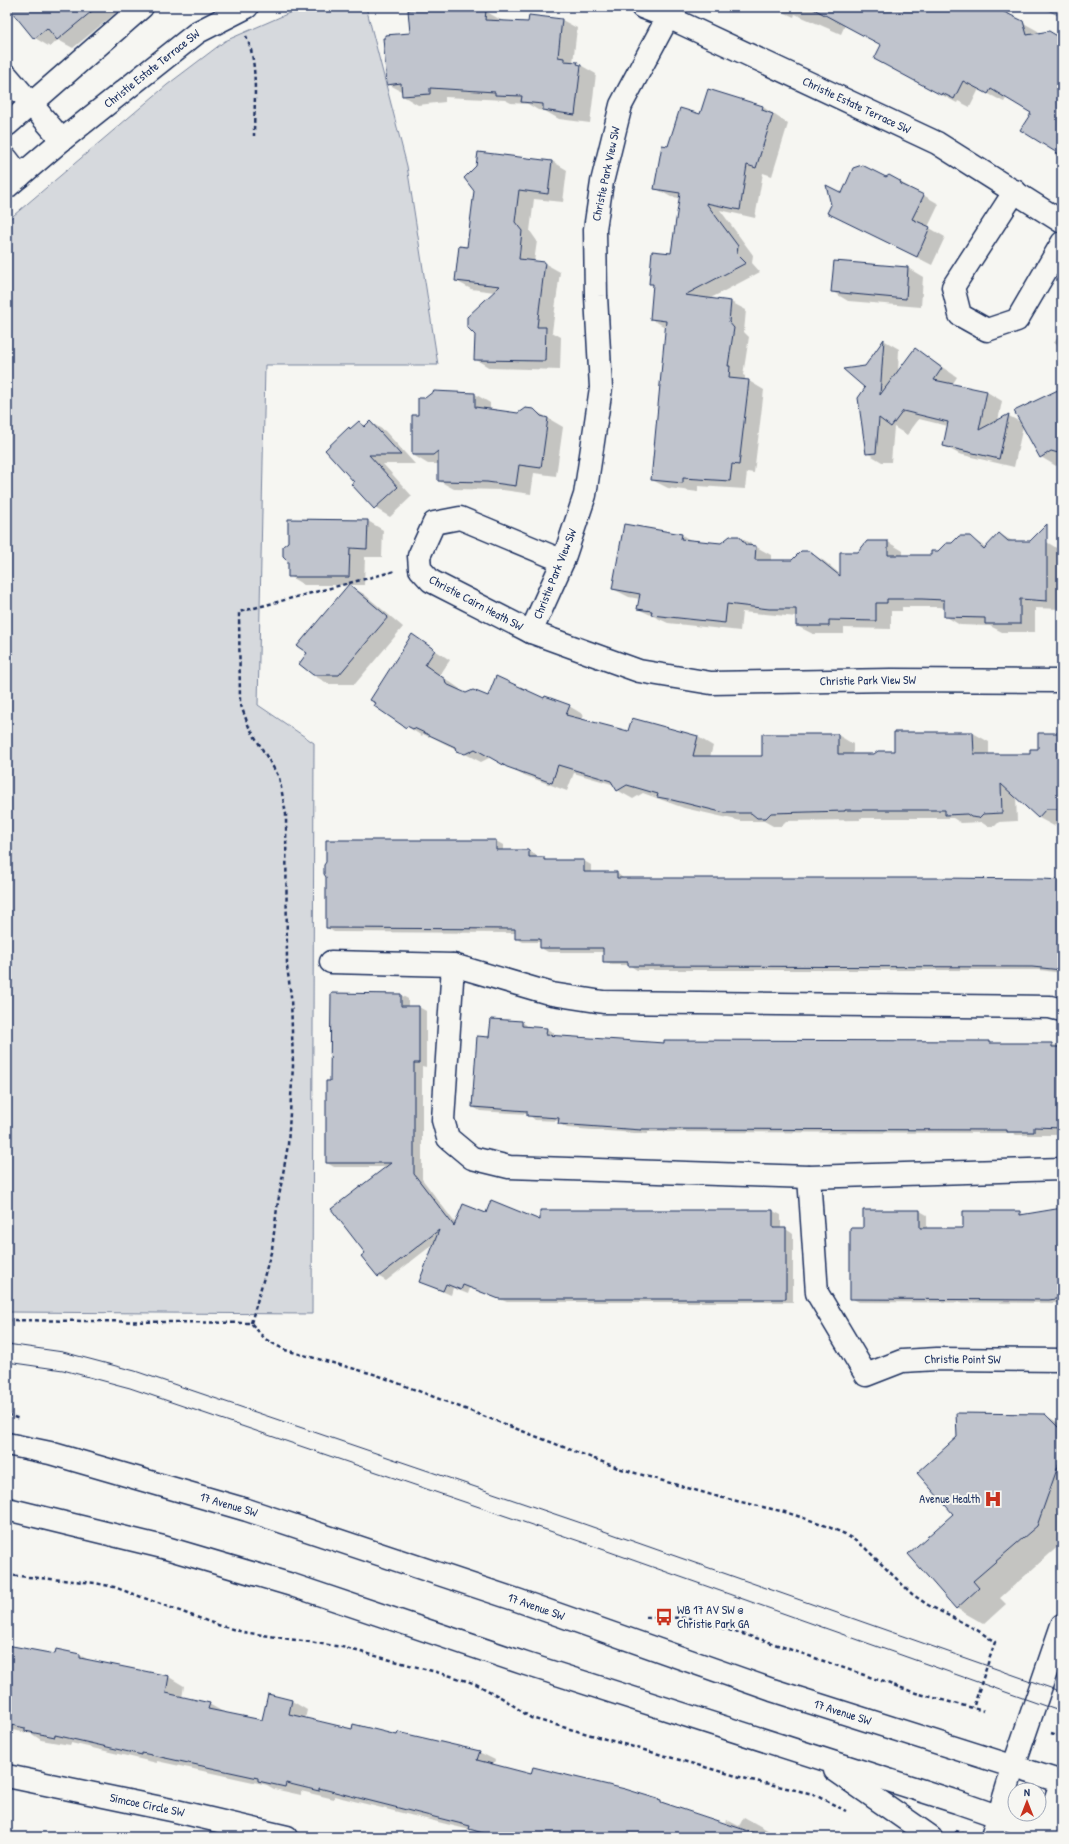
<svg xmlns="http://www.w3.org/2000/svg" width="1069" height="1844" viewBox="0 0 1069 1844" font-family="'Patrick Hand',sans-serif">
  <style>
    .green { fill: #d6d9dd; stroke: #78849e }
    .shadow { fill: #0003 }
    .building { fill: #c0c4cd; stroke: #1b2f5e }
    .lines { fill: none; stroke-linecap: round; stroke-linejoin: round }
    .minor-casing { stroke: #1b2f5e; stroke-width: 25 }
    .major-casing { stroke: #1b2f5e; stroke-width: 25 }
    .path { stroke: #1b2f5e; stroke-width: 2.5; stroke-dasharray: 4 3; stroke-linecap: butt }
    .minor { stroke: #f6f6f2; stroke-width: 22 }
    .major { stroke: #f6f6f2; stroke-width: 22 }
    .tram { stroke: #1b2f5e; stroke-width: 1 }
    .labels { text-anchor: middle; stroke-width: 4; stroke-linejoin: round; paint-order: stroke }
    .street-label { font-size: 12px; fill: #1b2f5e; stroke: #f6f6f2 }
    .poi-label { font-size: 12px; fill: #1b2f5e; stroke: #f6f6f2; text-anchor: end }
  </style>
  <rect width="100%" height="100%" fill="#f6f6f2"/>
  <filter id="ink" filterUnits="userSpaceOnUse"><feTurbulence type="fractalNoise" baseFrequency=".025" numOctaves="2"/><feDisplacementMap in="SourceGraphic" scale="8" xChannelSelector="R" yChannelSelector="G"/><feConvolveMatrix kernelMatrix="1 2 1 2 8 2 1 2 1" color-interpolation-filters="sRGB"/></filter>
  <g filter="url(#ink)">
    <!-- green -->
    <path class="green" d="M303,7H366L407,166L438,365H265L258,705L314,743L312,1314L7,1312V221L167,85L225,41Z
      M1042,7H1062V17Z"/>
    <!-- shadow -->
    <path class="shadow" d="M9,7H123L73,48L58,40L50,47L35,38Z
      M772,7H998L1009,13V15L1038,31L1039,34L1049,32L1062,40V159L1055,155L1057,152L1032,113L1007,97L1004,102L979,89L970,107L958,101L957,103L890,67L882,45L845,25L841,34L795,14L794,17Z
      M485,11L501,20V21L529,23L562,20L577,28L573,63H577L596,74L590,123L559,119L545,111L538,110L528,104L511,103L505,100L445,97V102L418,105L403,96V92L388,84L411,34Z
      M763,107L788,124L772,176L763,173L755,218L720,210L753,255L752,263L760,272L709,299L731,302L746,310L744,332L749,337L743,375L745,376V381H749L764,390L754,473L747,472L745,489L698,486V492L668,488L652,480L667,328L651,319L654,285L650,283L672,254L681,198L671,197L655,188L669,147L701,116Z
      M552,161L567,170L563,202L534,199L530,231L537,241L534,262L544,263L560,272L552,332L561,337L560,370L490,368L475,359L495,292L471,289L456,281L468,248L474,199Z
      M886,178L900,182L939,204L928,227L945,237L932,265L829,213L842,194Z
      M835,262L908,268L923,277L921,307L848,301L833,292Z
      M1062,331V348L1054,343Z
      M885,341L899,349L898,373L915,349L957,377L952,385L987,392L1002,401L998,421L1009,416L1022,423L1062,388V462L1056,466L1041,457L1023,426L1014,467L959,454L944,446L948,426L919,419L907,435L894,427L891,462H882L867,453L866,367Z
      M475,394L490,403V410L518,414L534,410L563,427L556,476L534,473L531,494L503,490L454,489L439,481V464H428L413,455L419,416Z
      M359,422L366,426L370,422L385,431L415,464H383L412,496L390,517L375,508L355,482L351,430Z
      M368,521L383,530L382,557H365L364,585H304L289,576V542Z
      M625,525L682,535L692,541L721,544L739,537L771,555V561H793L809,552L824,561L841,575L868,542H888L903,551V556H932L953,544L969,537L987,548L1000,534L1014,542H1030L1042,539L1058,549L1062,545V609L1035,608V632H1002L990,626L960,625L945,616V608L938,607H902V611H891V629L844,628V634H813L797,626V617L742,612L740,631L668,623L638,609L640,599L629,597L613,589Z
      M349,586L364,594L403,627L355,684H329L313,675L309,653Z
      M427,645L450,660L440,675L460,689V692L466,694L488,697L545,699L569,706L584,715L582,720L629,732L698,737L713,746L710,757H763L838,735L853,744V755H874L895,752V733H973L989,742V755H1031L1062,734V817L1054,826L1039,818L1016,797L1017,821L999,822L995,826H987L981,822L961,823L953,818H860V820L786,821L781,826H773L764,821H741L684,808L643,793L633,799L617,790L615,785L574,773L567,791L524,775L491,757L481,762L430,736L429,737L423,734L422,736L375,706Z
      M327,841H496L503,845V851H529L536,855V858H544L548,861H584L591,865V873H617L624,879L1062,881V973L1040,970H637L629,965H612L604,961V952H548L541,948V942H523L516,938V933L334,932L327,928Z
      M401,995L408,999V1007H419L426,1011V1067L422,1066V1179L456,1224L486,1214L541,1221V1211H773L781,1215V1229H786L793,1234V1302H507L470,1288L468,1294L453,1288L451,1295L420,1282L436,1242L386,1281L378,1276L366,1254L388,1167H334L327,1163L331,1082Z
      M522,1022L529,1027L547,1029L554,1033V1037L665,1044L989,1042L992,1044H1052L1062,1048V1135H1016L1013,1133L648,1132V1134L567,1128L560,1124V1121L535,1120L528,1114L480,1111L473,1107L490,1038Z
      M1062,1209V1303L859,1302L851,1298L864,1229L920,1211L927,1215V1229H964L1019,1212L1025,1215Z
      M1045,1415L1062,1425V1543L1000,1598L1006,1604L984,1624L956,1608L955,1514Z
      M7,1646L56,1655L57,1650L80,1655L90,1661L169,1677L184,1686L182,1698L209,1704L225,1713L263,1721L269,1696L292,1701L307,1710L305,1719L353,1730L398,1737L399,1733L443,1742L479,1752L495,1760L493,1765L532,1776L661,1801L670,1806L725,1824L727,1820L739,1826L744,1817L780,1837H484L474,1831L334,1796V1799L301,1791V1795L274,1789L267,1785L157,1761V1763L71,1743L70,1745L41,1740L32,1734L7,1729Z
      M7,1832L11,1835L10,1837H7Z"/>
    <!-- building -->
    <path class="building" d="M8,7H97L57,40L47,28L34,39Z
      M432,7L486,10L485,20L528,22L529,15L562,19L558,57L564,58V61L578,62L577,64L581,65L575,115L543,110V104L521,102L522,96L495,95V92L430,88V94L402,96L401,83L387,85L383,38H385V35L410,33L408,10Z
      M810,7H994L1023,21L1027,35L1049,31L1059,37L1062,52V156L1020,130L1031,113L991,89L988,94L963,81L954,99L942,93L941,95L874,59L881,45Z
      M708,89L763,106L762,110L773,114L756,168L747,165L740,210L706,203L738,246L737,254L746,263L685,295L731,301L729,322L734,328L728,366H730L729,378L749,380L739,465L732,464L730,481L683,478V483L651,480L666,321L650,319L653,284H649L652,251L671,253L680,193L654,189L662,145L668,146L680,108L700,114Z
      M478,152L552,161L548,194L519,190L515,222L522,231L519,259L545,262L537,327H546L545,361L474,360L475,335L467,327V317L500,286L455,281L459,246L467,247L474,191L464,178L476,166Z
      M862,165L886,177L889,175L900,181L901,184L924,195L912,219L930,227L917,257L827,213L831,205L826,185L842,193L853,168Z
      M834,261L908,267L906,299L831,292Z
      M884,339L880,395L915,348L942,368L934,380L987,391L979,430L1009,414L999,459L943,446L948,422L903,411L891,427L879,418L876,453L866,454L858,398L865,388L843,369L865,366Z
      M1062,388V454L1051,451L1040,458L1014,411Z
      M434,391L475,393V407L518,413L525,408L534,409L541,416L548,418L541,468L519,465L516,486L487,482L438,481V451L433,455H412V415H418V398H425Z
      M359,421L364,427L370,421L401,455H369L398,487L374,509L351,484L354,482L325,450L349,427L350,429Z
      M288,519L368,520L367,549L350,548L349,577H288V562L283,557V546L288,542Z
      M624,524L682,534L681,539L721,543L730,536H739L746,545L756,546L755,560H792L801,551H809L840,576V552H858L867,541H888V555H931V551H938L946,543H952L959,536H970L984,549L999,533L1008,541H1030L1047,524V601L1020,599V624H985V618L944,617V600L922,599H887V603H876V621L829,620V626H796V609H769L727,604L725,623L651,615L652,611L637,609L640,594L612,589Z
      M349,584L388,617L339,675H313L299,664L307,653L297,646Z
      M412,634L435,650L425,665L445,679L446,684L466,693L473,690L488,696L496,676L544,698L545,696L570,705L566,715L628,731L632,718L698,736L693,756H762V734H838V754H874L878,751H894V732H973L974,754H1030V749H1038V733H1062V809H1046L1038,818L1001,784L1002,813L983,814L979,818L971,817L967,814L945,815V810H845V811L771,813L766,818H757L751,813H725L668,799L657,797L658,794L627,785L617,791L611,781L558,765L552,783L507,767L475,749L465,754L456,751L455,747L414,728L413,729L407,726L406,728L374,706L376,703L370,700Z
      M326,840H496V850H529V857H544V860H584V872H617V878H937L1042,879L1062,880V970L1032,967L628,966V962H603V948H540V939H515V929L326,928V877L324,874V865L326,862Z
      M331,993L401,994V1006H419V1063H414V1174L454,1226L463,1204L486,1213L491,1200L540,1220V1210H773V1228H786V1299H499L463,1285L461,1290L446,1284L443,1291L419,1282L439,1230L378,1277L361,1256L365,1253L331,1209L391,1163H326V1081H330Z
      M491,1019L522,1021V1026L547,1028L546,1035L664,1043V1040L989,1041V1043H1052V1047H1062V1128L1034,1127V1132H1007V1130L641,1129V1130L558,1124L559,1118L527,1116V1111L472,1107L477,1036L489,1037Z
      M1062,1208V1298L1049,1300L850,1299V1228H863V1210H920V1228H963V1211H1020V1215Z
      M956,1413L1045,1414L1062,1431V1455L1037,1526L973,1581L979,1588L956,1609L908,1554L953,1514L917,1473L957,1437Z
      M7,1645L55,1654L56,1649L80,1654V1658L169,1676L166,1693L210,1703L208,1709L262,1720L268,1694L292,1700L289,1714L352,1729L353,1724L397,1735L398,1732L480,1751L477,1760L531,1774L533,1767L625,1789L661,1800V1802L754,1833L753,1837H497L469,1829L470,1826L319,1788V1791L286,1783L285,1787L258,1781V1778L142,1753V1755L55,1735V1737L25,1731V1728L7,1724Z"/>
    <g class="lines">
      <!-- minor casing -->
      <g class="minor-casing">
        <g id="minor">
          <path id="s1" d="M642,7L668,17L937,143L1062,222"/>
          <path id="s2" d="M668,17L621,105L602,182L595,229L596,296L601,388L585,495L563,561L531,632L639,671L711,683L891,680L1062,681"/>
          <path d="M7,76L62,140"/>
          <path d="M7,125L142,7"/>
          <path d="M7,159L20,176"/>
          <path id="s3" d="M7,187L62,140L198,32L247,7"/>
          <path d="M1015,191L953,287L960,315L987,330L1017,320L1062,243"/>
          <path d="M531,632L431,581L420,569L419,556L434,523L460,518L563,561"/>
          <path d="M331,962L453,965"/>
          <path d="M1062,1010L1050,1007L603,1002L552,994L453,965L443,1120L448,1138L472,1158L509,1167L809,1177L1062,1169"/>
          <path id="s4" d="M809,1177L817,1293L866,1375L902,1361L937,1359L1062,1360"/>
          <path id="s5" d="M7,1776L176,1811L287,1837"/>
          <path d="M992,1837L1014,1765L1062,1625"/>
          <path d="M1042,1837L1062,1781"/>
        </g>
      </g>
      <!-- major casing -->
      <g class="major-casing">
        <g id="major">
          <path id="s6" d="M7,1444L50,1453L247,1510L517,1600L772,1690L1062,1782"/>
          <path d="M7,1509L163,1547L292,1585L526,1664L957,1802L1058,1837"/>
          <path d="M835,1770L931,1837"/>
        </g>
      </g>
      <!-- path -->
      <path class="path" d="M246,36C259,62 254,106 254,136
        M7,1320L251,1323L265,1339L285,1350L377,1375L618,1468L719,1497L785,1512L819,1523L845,1534L863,1546L912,1594L928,1605L977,1630L995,1642L973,1708
        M251,1323L272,1249L277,1208L288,1145L293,1066L291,996L287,966L286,814L279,777L249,727L240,703L239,612L395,571
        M7,1415L20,1419
        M7,1575L95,1583L114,1587L218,1625L243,1632L342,1647L451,1676L476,1684L504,1699L531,1718L747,1779L813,1794L846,1811
        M646,1617L688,1618L763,1640L916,1693L984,1711
        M1051,1733L1060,1736
        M955,1831L964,1834"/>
      <!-- minor -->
      <use href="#minor" class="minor"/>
      <!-- major -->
      <use href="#major" class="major"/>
      <!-- tram -->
      <path class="tram" d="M7,1344L63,1352L135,1371L584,1524L1062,1692
        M7,1362L63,1370L130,1388L579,1541L1062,1712"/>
    </g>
  </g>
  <!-- icons -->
  <defs>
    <g id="hospital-bare" transform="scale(1.38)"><path d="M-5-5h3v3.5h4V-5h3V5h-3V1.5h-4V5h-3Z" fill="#c8321e" stroke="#f6f6f2" stroke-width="2.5" paint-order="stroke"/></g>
    <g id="bus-bare" transform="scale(1.38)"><path d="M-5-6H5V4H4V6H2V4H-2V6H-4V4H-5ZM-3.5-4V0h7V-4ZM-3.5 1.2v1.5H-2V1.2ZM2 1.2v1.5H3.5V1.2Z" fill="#c8321e" stroke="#f6f6f2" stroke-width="2.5" paint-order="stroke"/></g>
  </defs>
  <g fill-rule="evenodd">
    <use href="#hospital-bare" x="993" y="1499"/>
    <use href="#bus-bare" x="664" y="1617"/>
  </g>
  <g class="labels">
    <!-- street labels -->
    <g class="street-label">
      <text dy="4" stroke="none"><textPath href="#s3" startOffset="187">Christie Estate Terrace SW</textPath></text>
      <text dy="4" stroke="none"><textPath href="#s1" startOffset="236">Christie Estate Terrace SW</textPath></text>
      <text transform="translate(606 174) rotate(-78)" y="4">Christie Park View SW</text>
      <text transform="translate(555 574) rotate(-68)" y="4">Christie Park View SW</text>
      <text transform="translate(476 603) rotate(28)" y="4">Christie Cairn Heath SW</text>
      <text dy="4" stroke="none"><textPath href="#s2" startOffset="986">Christie Park View SW</textPath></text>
      <text dy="4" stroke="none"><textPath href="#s4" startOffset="311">Christie Point SW</textPath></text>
      <text dy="4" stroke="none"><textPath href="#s6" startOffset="230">17 Avenue SW</textPath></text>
      <text dy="4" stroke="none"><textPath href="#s6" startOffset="554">17 Avenue SW</textPath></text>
      <text dy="4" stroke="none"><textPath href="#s6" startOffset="878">17 Avenue SW</textPath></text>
      <text dy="4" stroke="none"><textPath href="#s5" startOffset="143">Simcoe Circle SW</textPath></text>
    </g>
    <!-- poi labels -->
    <g class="poi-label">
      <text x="980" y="1503">Avenue Health</text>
      <text x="677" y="1614" text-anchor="start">WB 17 AV SW @<tspan x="677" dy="14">Christie Park GA</tspan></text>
    </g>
  </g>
  <!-- margin -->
  <rect width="1069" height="1844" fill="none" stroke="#f6f6f2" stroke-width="24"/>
  <rect x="12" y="12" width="1045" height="1820" fill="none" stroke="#1b2f5e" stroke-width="1.5" filter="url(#ink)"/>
  <!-- north arrow -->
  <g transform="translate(1027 1802)"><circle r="19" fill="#f6f6f2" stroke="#9ea6b7"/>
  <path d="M0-3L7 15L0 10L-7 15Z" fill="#c8321e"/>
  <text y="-6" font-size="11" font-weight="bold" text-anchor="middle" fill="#1b2f5e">N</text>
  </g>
</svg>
